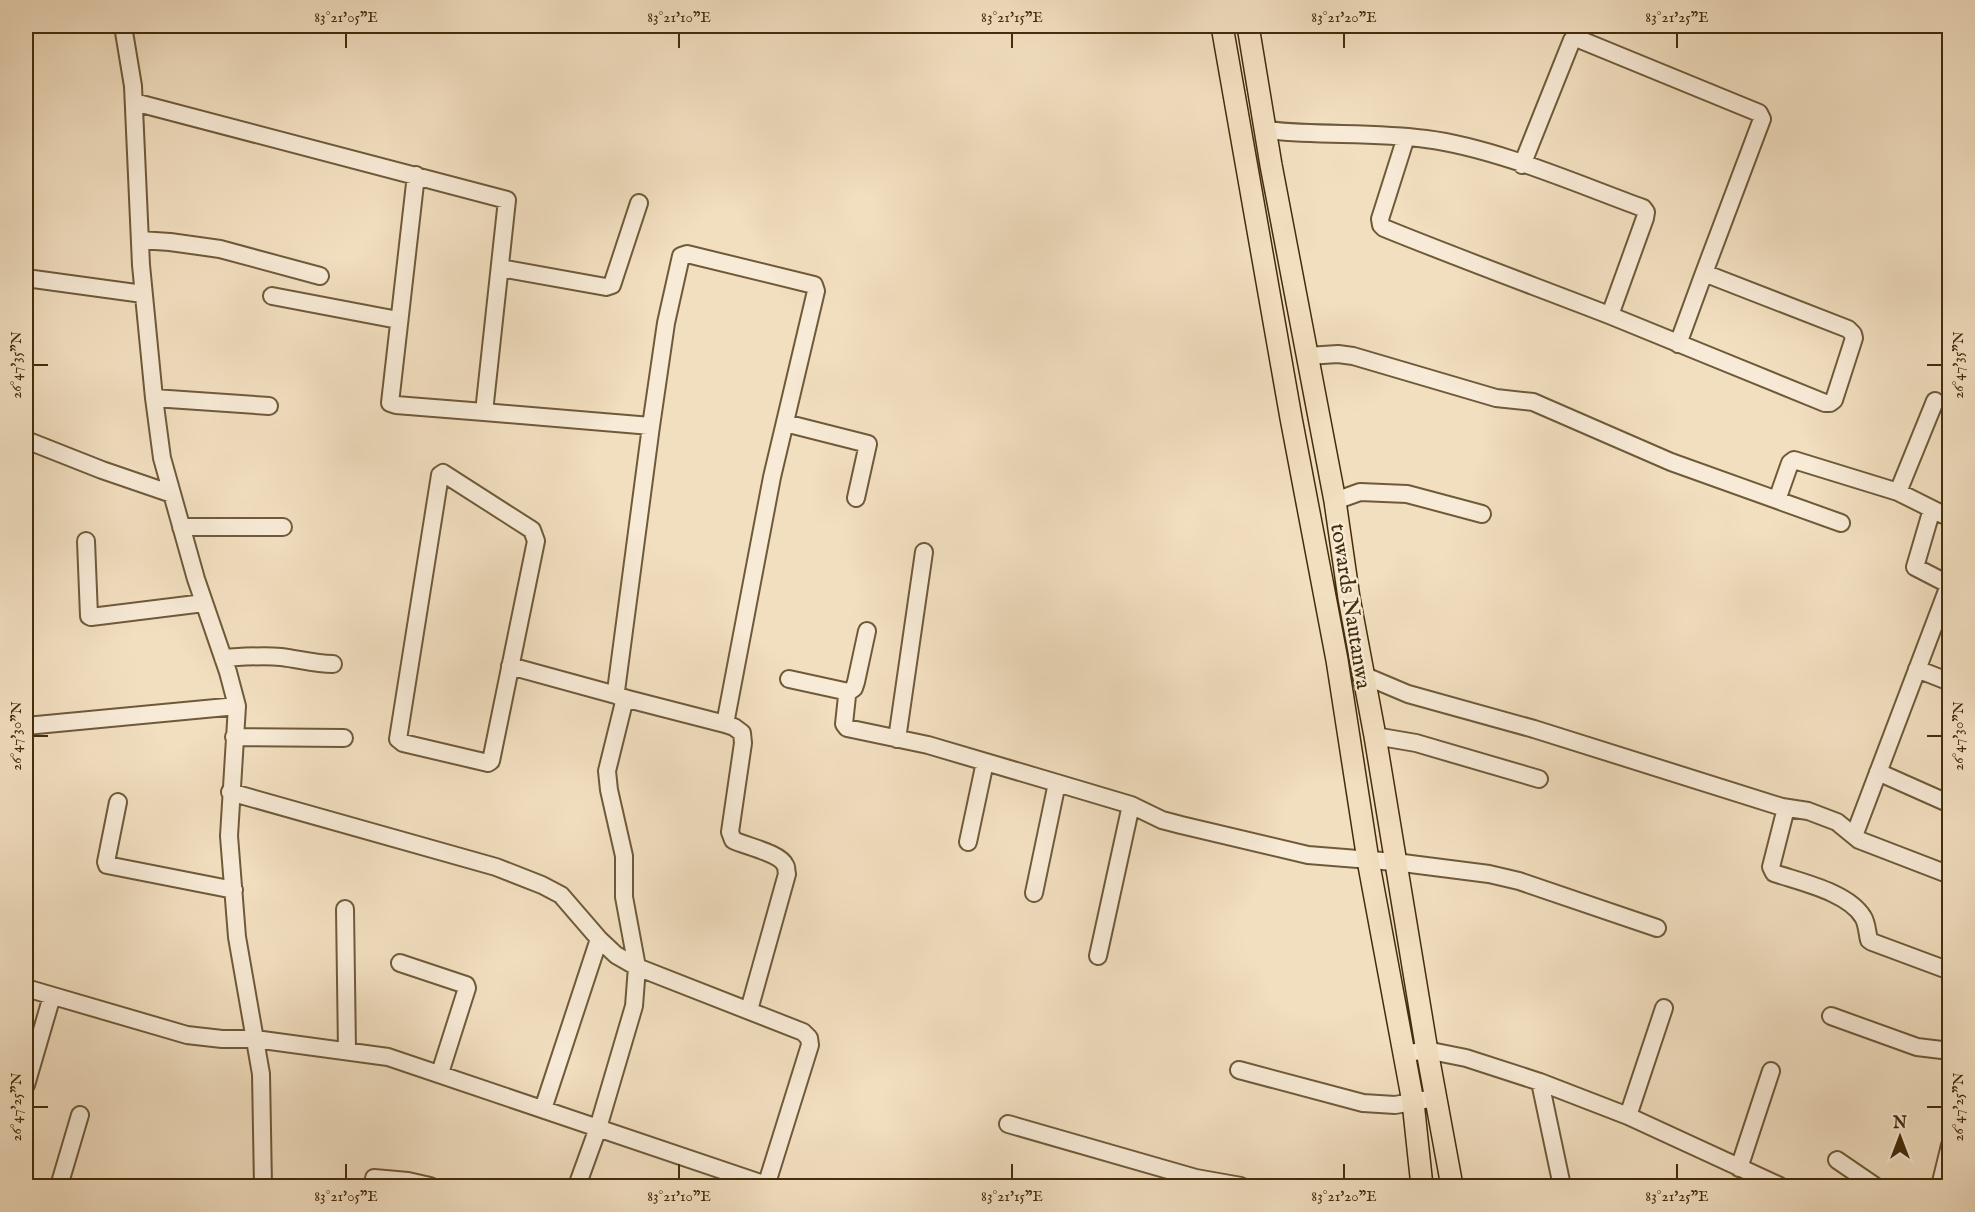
<svg xmlns="http://www.w3.org/2000/svg" width="1975" height="1212" viewBox="0 0 1975 1212" font-family="'IM FELL English',serif">
  <style>
    .lines { fill: none; stroke-linecap: round; stroke-linejoin: round }
    .minor-casing { stroke: #6f5a38; stroke-width: 20 }
    .major-casing { stroke: #432d0a; stroke-width: 24 }
    .minor { stroke: #f7ead6; stroke-width: 16 }
    .major { stroke: #f2dfc0; stroke-width: 21 }
    .ticks { fill: none; stroke: #432d0a; stroke-width: 2 }
    .labels { text-anchor: middle; stroke-width: 5; stroke-linejoin: round; paint-order: stroke }
    .street-label { font-size: 22px; fill: #432d0a; stroke: #f7ead6 }
    .neatline { fill: none; stroke: #432d0a; stroke-width: 2 }
    .ticks-label { font-size: 15px; text-anchor: middle; fill: #432d0a }
  </style>
  <rect width="100%" height="100%" fill="#f2dfc0"/>
  <filter id="stains"><feTurbulence type="fractalNoise" baseFrequency=".00333" numOctaves="4"/><feColorMatrix values="0 0 0 0 .2 0 0 0 0 .09 0 0 0 0 .02 0 0 0 .5 -.17"/></filter>
  <radialGradient id="worn" r=".72"><stop offset=".6" stop-color="#630" stop-opacity="0"/><stop offset="1" stop-color="#630" stop-opacity=".3"/></radialGradient>
  <g class="lines">
    <!-- minor casing -->
    <g class="minor-casing">
      <path id="minor" d="M123,26L133,86L141,265L154,398L162,458L196,579L228,672L237,706L229,836L237,937L261,1074L263,1186
        M134,102L507,200L484,412L651,426L616,691V695L620,697L725,724L734,727L742,733L743,743L730,832L733,840C745,846 780,853 785,865C787,867 786,871 787,874L749,1010
        M1266,130C1319,136 1373,132 1426,139C1496,148 1577,184 1643,208L1646,212L1645,218L1610,315
        M1406,137L1380,219L1381,225L1384,228C1458,258 1534,286 1609,315C1681,344 1753,374 1825,403H1830L1834,400L1854,338L1853,334L1848,329L1704,273L1678,344
        M1522,165L1572,40L1576,38L1759,113L1762,119L1704,273
        M416,175L390,403L396,405L484,412
        M140,240L170,242L220,249L320,276
        M500,268L606,287L612,285L639,203
        M26,278L143,294
        M272,296L398,320
        M1307,356L1338,354L1353,356L1496,398L1533,402L1671,462L1841,523
        M154,398L269,406
        M785,423L868,444L856,498
        M651,426L666,323L681,256L687,254L814,285L816,291L772,477L725,724
        M26,440L102,470L172,494
        M443,473L532,530L536,541L491,761L488,763L403,743L398,739L440,475Z
        M1898,492L1935,401
        M1777,500L1790,463L1794,460L1898,492L1950,518
        M1335,501L1360,492L1407,494L1482,514
        M181,527H283
        M86,541L89,616L91,617L204,603
        M223,658C242,657 262,655 281,657C299,659 314,664 333,664
        M510,666L616,695
        M1917,669L1950,682
        M1363,675L1408,694L1534,729L1782,807L1808,811L1837,822L1859,840L1950,875
        M789,679L844,691L847,696L844,724L847,728L928,745L1057,783L1131,805L1162,820L1181,825L1308,855L1395,862L1489,874L1519,881L1657,928
        M846,694L854,688L856,682L867,631
        M26,726L237,706
        M1375,736L1416,743L1539,779
        M234,737L344,738
        M897,739L924,552
        M1878,772L1950,804
        M230,792L496,867L542,885L561,895L599,939L616,955L637,967L803,1032L809,1038L810,1045L766,1186
        M118,802L106,862L107,865L234,890
        M1786,808L1771,867L1774,873C1800,882 1848,892 1863,917C1867,923 1867,932 1869,940L1872,942L1950,971
        M1854,836L1948,588L1946,583L1915,567L1932,509
        M968,842L985,762
        M1034,893L1057,783
        M345,909L347,1051
        M1098,956L1131,805
        M400,963L466,985L467,988L440,1073
        M26,988L187,1035L222,1039H255L388,1057L769,1186
        M1831,1016L1917,1047L1950,1051
        M1404,1054L1426,1050L1466,1058L1540,1082L1628,1116L1780,1186
        M1239,1070L1363,1103L1395,1105L1435,1098
        M1540,1082L1562,1186
        M26,1085L52,996
        M543,1109L599,939
        M1628,1116L1664,1008
        M1008,1124L1196,1178L1241,1186
        M1837,1160L1875,1186
        M1739,1168L1771,1071
        M374,1178L408,1181L430,1186
        M59,1186L80,1115
        M577,1186L598,1128L634,1006L637,967L624,897V856L609,790L607,771L625,698
        M1940,1186L1950,1145"/>
    </g>
    <!-- major casing -->
    <g class="major-casing">
      <path id="major" d="M1222,26L1291,418L1337,660L1368,860L1413,1102L1422,1186
        M1248,26L1271,165L1335,501L1349,598L1375,736L1426,1045L1452,1186"/>
    </g>
    <!-- minor -->
    <use href="#minor" class="minor"/>
    <!-- major -->
    <use href="#major" class="major"/>
  </g>
  <!-- ticks -->
  <path class="ticks" d="M346,33V48M679,33V48M1012,33V48M1344,33V48M1677,33V48M33,365H48M1927,365H1942M33,736H48M1927,736H1942M33,1107H48M1927,1107H1942M346,1164V1179M679,1164V1179M1012,1164V1179M1344,1164V1179M1677,1164V1179"/>
  <g class="labels">
    <!-- street labels -->
    <g class="street-label">
      <text transform="translate(1352 606) rotate(81)" y="8">towards Nautanwa</text>
    </g>
  </g>
  <!-- margin -->
  <rect width="1975" height="1212" fill="none" stroke="#f2dfc0" stroke-width="66"/>
  <!-- north arrow -->
  <g transform="translate(1900 1137)" stroke="#f7ead6" stroke-width="4.5" paint-order="stroke">
  <path d="M0-4.5L10 22L0 15L-10 22Z" fill="#432d0a"/>
  <text y="-9" font-size="16" font-weight="bold" text-anchor="middle" fill="#432d0a">N</text>
  </g>
  <rect x="33" y="33" width="1909" height="1146" class="neatline"/>
  <g class="ticks-label">
    <text x="346" y="22">83°21'05"E</text>
    <text x="679" y="22">83°21'10"E</text>
    <text x="1012" y="22">83°21'15"E</text>
    <text x="1344" y="22">83°21'20"E</text>
    <text x="1677" y="22">83°21'25"E</text>
    <text transform="translate(16 365) rotate(-90)" y="5">26°47'35"N</text>
    <text transform="translate(1958 365) rotate(-90)" y="5">26°47'35"N</text>
    <text transform="translate(16 736) rotate(-90)" y="5">26°47'30"N</text>
    <text transform="translate(1958 736) rotate(-90)" y="5">26°47'30"N</text>
    <text transform="translate(16 1107) rotate(-90)" y="5">26°47'25"N</text>
    <text transform="translate(1958 1107) rotate(-90)" y="5">26°47'25"N</text>
    <text x="346" y="1201">83°21'05"E</text>
    <text x="679" y="1201">83°21'10"E</text>
    <text x="1012" y="1201">83°21'15"E</text>
    <text x="1344" y="1201">83°21'20"E</text>
    <text x="1677" y="1201">83°21'25"E</text>
  </g>
  <rect width="100%" height="100%" filter="url(#stains)"/>
  <rect width="100%" height="100%" fill="url(#worn)"/>
</svg>
